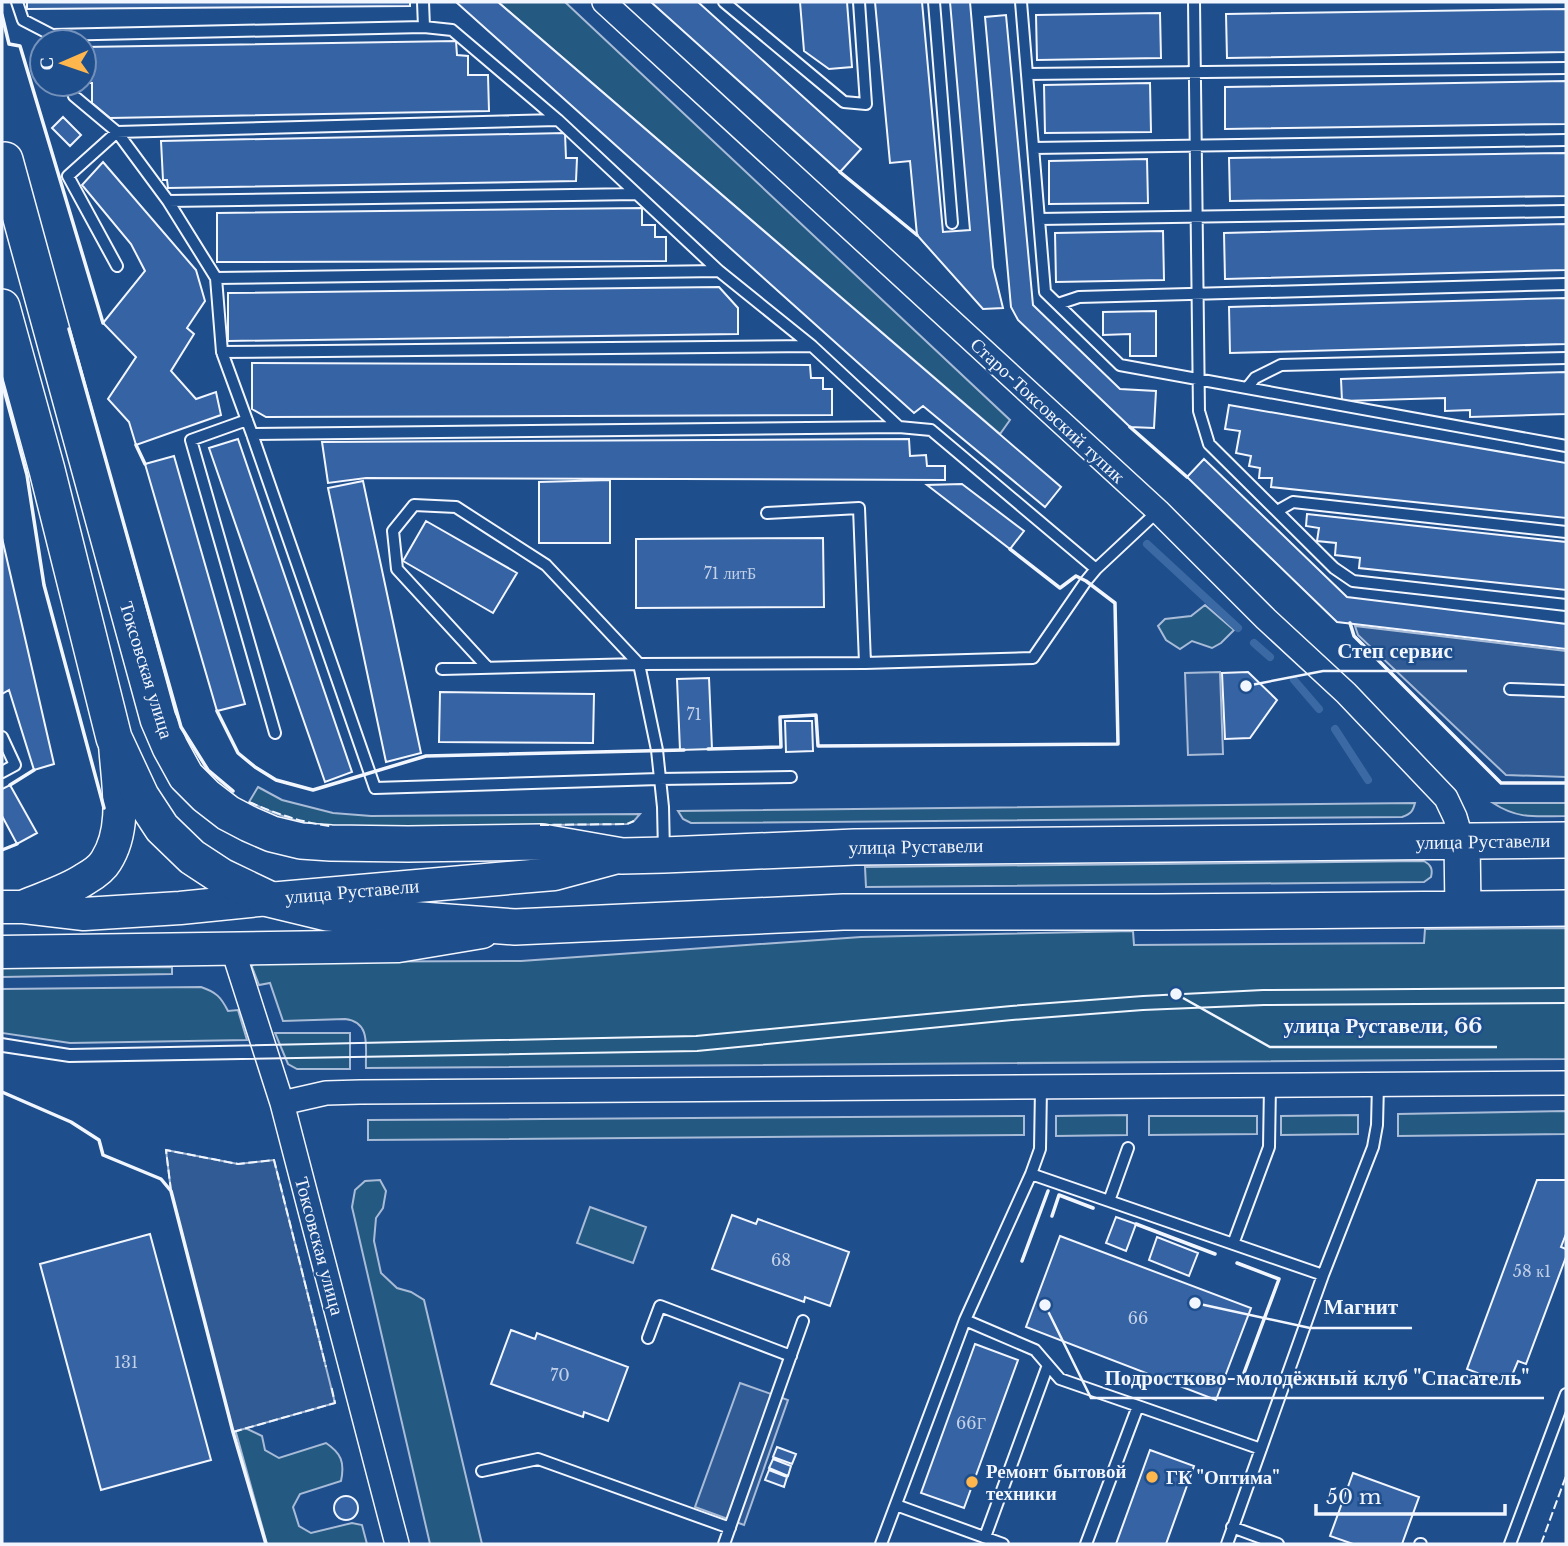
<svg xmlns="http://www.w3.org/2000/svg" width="1568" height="1546" viewBox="0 0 1568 1546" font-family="'Libre Baskerville',serif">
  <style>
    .green { fill: #245a82; stroke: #a8bbd7; stroke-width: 2 }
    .parking { fill: #305b95; stroke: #a8bbd7; stroke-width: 2 }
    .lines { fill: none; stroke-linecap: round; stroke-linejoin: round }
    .stream { stroke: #3b69a3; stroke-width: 8 }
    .building { fill: #3563a3; stroke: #f2f6ff; stroke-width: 2 }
    .service-casing { stroke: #f2f6ff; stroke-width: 14 }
    .minor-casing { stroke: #f2f6ff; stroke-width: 26 }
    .secondary-casing { stroke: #f2f6ff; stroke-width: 35 }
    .primary-casing { stroke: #f2f6ff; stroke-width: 38 }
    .service { stroke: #1f4e8c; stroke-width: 10 }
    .minor { stroke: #1f4e8c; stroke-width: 23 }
    .secondary { stroke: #1f4e8c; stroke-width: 32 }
    .primary { stroke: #1f4e8c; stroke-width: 35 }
    .tram { stroke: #f2f6ff; stroke-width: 2 }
    .fence { stroke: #f2f6ff; stroke-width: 2; stroke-dasharray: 9 3.5; stroke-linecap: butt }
    .wall { stroke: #f2f6ff; stroke-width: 3.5 }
    .poi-dot { fill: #ffb74d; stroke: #1f4e8c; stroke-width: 2.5 }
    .labels { text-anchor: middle; stroke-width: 5; stroke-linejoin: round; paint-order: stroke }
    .number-label { font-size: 16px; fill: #c3d1e8 }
    .street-label { font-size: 19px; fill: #f2f6ff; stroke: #1f4e8c }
    .poi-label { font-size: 19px; font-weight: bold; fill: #f2f6ff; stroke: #1f4e8c; text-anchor: start }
    .leader { fill: none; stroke: #f2f6ff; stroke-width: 2.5 }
    .callout-dot { fill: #f2f6ff; stroke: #1f4e8c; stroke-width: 2.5 }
    .callout-label { font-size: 21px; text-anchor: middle; font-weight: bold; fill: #f2f6ff; stroke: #1f4e8c; stroke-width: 5; stroke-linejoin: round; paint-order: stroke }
  </style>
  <rect width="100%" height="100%" fill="#1f4e8c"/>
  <!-- green -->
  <path class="green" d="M498,2H565L1010,420L1000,434Z
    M1205,605L1234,630L1221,643L1212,648L1192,641L1180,649L1166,640L1158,626L1165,619L1191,616Z
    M258,787L282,800L333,813L371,816L640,814L634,821L627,824L370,827C348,826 324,827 302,822C284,818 267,810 249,802Z
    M1415,803C1413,811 1411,814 1402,817L691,823L683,819L678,811Z
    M1493,803H1566V816C1537,816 1519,820 1493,803Z
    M1424,861C1431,865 1433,869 1431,877L1424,882L866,887L865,867Z
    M1566,928V1059L366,1068C365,1048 372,1022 345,1019L283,1021L270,983L259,985L252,967L253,964L257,962L521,961L861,937L1133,931L1134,945L1424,943L1425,929Z
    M172,967V974L2,977V968Z
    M201,987C216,992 221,997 228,1011L238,1010L247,1040L70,1043L2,1033V989Z
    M275,1033H350V1069H297L288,1064Z
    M1566,1111V1134L1398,1136V1114Z
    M1127,1115V1135L1056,1136V1116Z
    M1358,1115V1134L1281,1135V1116Z
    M1024,1116V1135L368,1140V1120Z
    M1149,1116H1257V1134L1149,1135Z
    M380,1180L386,1191L383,1208L376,1218L374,1241L381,1273L397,1288L411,1292L424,1300L482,1544H430L352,1207L355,1190L365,1181Z
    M590,1207L646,1227L633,1263L577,1243Z
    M241,1426L262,1436L265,1450L279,1458L326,1443C341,1453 345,1462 341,1481L300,1494L293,1507L299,1526L311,1533L352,1523L362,1525L367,1544H267L235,1429Z"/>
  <!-- parking -->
  <path class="parking" d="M1355,626L1566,651V777L1506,775L1358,635Z
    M1220,672L1223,754L1188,755L1185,673Z
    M166,1150L238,1164L274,1160L335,1403L233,1432L171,1191Z
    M740,1383L788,1400L744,1525L695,1507Z"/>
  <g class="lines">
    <!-- stream -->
    <path class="stream" d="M1147,544L1238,628
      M1254,643L1270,657
      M1294,680L1319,709
      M1335,729L1368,780"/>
  </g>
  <!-- building -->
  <path class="building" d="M27,2H410V6L27,9Z
    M456,2H498L1061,487L1045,507L923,406L914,413Z
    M651,2H698L861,149L840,172Z
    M800,2H847L852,67L829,69L804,51Z
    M875,2H922L943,232L970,230L950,2H970L993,267L1003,308L983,309L917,235L910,161L890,163Z
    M1566,9V52L1227,58L1226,14Z
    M1160,13L1161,58L1037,60L1036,15Z
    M1006,15L1033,305L1120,389L1156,391L1154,428L1130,427L1018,320L1011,307L985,17Z
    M456,41L457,55L468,56V75H488L489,111L110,118L92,103V83H84V47Z
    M1566,81V124L1225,129V87Z
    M1150,83L1151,132L1045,133L1044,85Z
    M63,117L81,135L70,146L52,128Z
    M565,133L566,158H577L576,181L168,188L167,180H163L161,141Z
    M1566,153V196L1230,201L1229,158Z
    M1147,159L1148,203L1049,204V161Z
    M103,162L196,270L205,301L187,328L194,334L171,371L196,399L216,392L221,415L136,445L129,422L108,399L136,357L103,323L145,271L131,244L82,185Z
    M642,208V225H655V237H666V261L217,262V213Z
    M1566,224V270L1225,279L1224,233Z
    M1163,231L1164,280L1056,282L1055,233Z
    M719,287L738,308V334L228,341V293Z
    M1566,298V344L1230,353L1229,307Z
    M1156,311V356H1130V334L1103,335V312Z
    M252,363L810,365L811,378H823V389H832V415L266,417L252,409Z
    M1566,372V414L1470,417V410L1445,411V398L1342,401L1341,379Z
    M1229,405L1566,463V518L1271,487L1272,478H1259L1260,468L1249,466L1251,456L1236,453L1240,431L1225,429Z
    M238,439L352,772L325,782L209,448Z
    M909,439L910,456L926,455L927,466H945V480L366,478L328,483L322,442Z
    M174,456L245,704L217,711L145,464Z
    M1204,459L1347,597L1566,624V649L1337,622L1187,477Z
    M610,480V543H539V482Z
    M363,481L421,753L386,762L328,488Z
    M962,484L1024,531L1010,549L927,485Z
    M1307,514L1566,542V590L1359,568L1360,558L1335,555L1336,543L1317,541L1319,528L1306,526Z
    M426,521L517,573L493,613L403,561Z
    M2,538L54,764L34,770L9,690L2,694Z
    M823,538L824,607L636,608V539Z
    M1248,672L1277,700L1250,738L1225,739L1222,673Z
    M709,678L712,749L680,750L677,679Z
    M440,692L594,694L593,743L439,742Z
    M785,721H812L813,751L786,752Z
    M10,785L37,833L17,844L2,816V789Z
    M1537,1180H1566V1234L1561,1247L1566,1249V1257L1526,1364L1518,1361L1508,1385L1467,1369Z
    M732,1215L756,1224L758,1219L849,1252L830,1306L805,1297L804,1302L712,1269Z
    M1116,1217L1136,1224L1126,1251L1106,1243Z
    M150,1234L211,1460L101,1490L40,1264Z
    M1060,1236L1251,1308L1216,1400L1026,1327Z
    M1157,1237L1198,1253L1189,1276L1149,1260Z
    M511,1330L535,1339L537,1333L628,1367L608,1421L584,1412L583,1417L491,1384Z
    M975,1344L1018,1360L964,1508L921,1493Z
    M777,1447L796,1454L792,1464L773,1457Z
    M1150,1450L1194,1466L1166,1544H1116Z
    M773,1459L791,1466L788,1476L769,1468Z
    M769,1470L787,1477L784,1487L765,1480Z
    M1353,1473L1419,1497L1402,1544H1353L1330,1536Z
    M334 1508a12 12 0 1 1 24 0a12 12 0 1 1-24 0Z"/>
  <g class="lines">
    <!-- service casing -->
    <g class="service-casing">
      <path id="service" d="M17,2L23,20L52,35L55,42
        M423,2L424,27
        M724,2L844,102L866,104L859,2
        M934,2L952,223
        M1021,2L1045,292L1120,365L1566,446
        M1194,2L1199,411L1209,444L1334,568L1353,581L1566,605
        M52,35L424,27L452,30L558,120L719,271L812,346L899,427L931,430L1096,569L1158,511
        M1027,74L1566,68
        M70,84L74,96L117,132L168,201L216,278L222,352L252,434L375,788L659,779L791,777
        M1033,148L1566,140
        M168,201L637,194
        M1039,219L1566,211
        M117,266L68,176L117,132L558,120
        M216,278L719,271
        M1058,304L1079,297L1566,284
        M222,352L812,346
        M1247,388L1255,378L1281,365L1566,358
        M247,420L191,440L275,733
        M252,434L899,427
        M1277,511L1293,502L1566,532
        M865,663L1033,658L1086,581L1096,569
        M488,668L397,569L393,531L414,505L456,507L546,565L639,664L657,750L663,807L664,852
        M442,669L639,664L865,663L859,508L767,513
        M1510,689L1566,691
        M2,737L15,765L2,772
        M1031,1174L1323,1275
        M1109,1201L1128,1148
        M1233,1244L1269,1147L1270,1085
        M965,1320L1035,1350L1060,1379L1138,1406
        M648,1338L660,1306L791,1356
        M482,1471L538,1459L730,1528
        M896,1505L1003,1544
        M1232,1527L1278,1544
        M985,1537L1048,1365
        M724,1544L803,1321
        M881,1544L965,1320L1031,1174L1040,1149L1041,1088
        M1086,1544L1138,1406L1261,1449
        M1227,1544L1323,1275L1373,1147L1377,1125L1378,1084
        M1420,1544H1421
        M1510,1544L1566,1394"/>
    </g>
    <!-- minor casing -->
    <g class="minor-casing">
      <path id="minor" d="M604,2L1158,511L1266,619L1346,693L1446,798L1455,817L1462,841
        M233,950L282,1103L397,1544
        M282,1103L326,1093L360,1092L1566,1083"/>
    </g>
    <!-- secondary casing -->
    <g class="secondary-casing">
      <path id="secondary" d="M25,906C44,898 69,890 85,879C92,875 102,868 106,861C128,827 117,781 115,743
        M2,907H24L84,914L180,908L269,899L554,874L621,856
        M2,952L398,946L482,932"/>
    </g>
    <!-- primary casing -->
    <g class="primary-casing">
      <path id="primary" d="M5,160L158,719L170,747L186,776L206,796L228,813L249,824L272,834L301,841L331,843L408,844L542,842L622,856L664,855L855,847L1566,840
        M2,307L47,470L114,738L141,796L162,828L192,857L221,876L269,899L327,913L515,927L843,912H1157L1566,908
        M1462,841L1463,909"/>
    </g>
    <!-- service -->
    <use href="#service" class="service"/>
    <!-- minor -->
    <use href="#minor" class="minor"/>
    <!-- secondary -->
    <use href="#secondary" class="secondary"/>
    <!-- primary -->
    <use href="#primary" class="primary"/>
    <!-- tram -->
    <path class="tram" d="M2,1038L70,1049L696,1036L1011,1006L1143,996L1263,990L1566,988
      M2,1052L69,1062L697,1051L1012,1020L1143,1010L1264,1005L1566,1003"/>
    <!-- fence -->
    <path class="fence" d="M249,802C277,814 300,822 330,826
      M540,825L627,824L634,821
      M171,1191L166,1150L238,1164L274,1160L326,1367
      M233,1432L335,1403L331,1385
      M346,1544H347
      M1541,1544L1566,1476"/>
    <!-- wall -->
    <path class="wall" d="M2,15L9,44L20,46L103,323
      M840,172L917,235
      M69,329L181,727L208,770L233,791
      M2,382L27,475L44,585L104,808
      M1130,427L1187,477
      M136,445L145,464
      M1350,623L1354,636L1501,783H1566
      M217,711L238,753L255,767L276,780L313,790L426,756L684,750
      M708,749L781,747L780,717L816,715L818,746L1118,744L1115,603L1086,581L1076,576L1060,588L1010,549
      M10,785L34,770
      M2,850L17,844
      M2,1092L71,1122L99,1140L103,1155L161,1179L171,1191L233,1432L266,1544
      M1052,1216L1059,1195L1093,1208
      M1136,1224L1215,1254
      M1022,1261L1048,1191
      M1237,1263L1279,1279L1244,1373"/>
  </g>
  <!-- markers -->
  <g class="poi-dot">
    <circle cx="1152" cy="1477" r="7"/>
    <circle cx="972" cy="1482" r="7"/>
  </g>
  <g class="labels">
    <!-- number labels -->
    <g class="number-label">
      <text x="730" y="579">71 литБ</text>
      <text x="694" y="720">71</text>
      <text x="781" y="1266">68</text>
      <text x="1532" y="1277">58 к1</text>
      <text x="1138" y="1324">66</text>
      <text x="126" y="1368">131</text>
      <text x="560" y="1381">70</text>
      <text x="971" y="1429">66Г</text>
    </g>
    <!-- street labels -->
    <g class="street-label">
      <text transform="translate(1048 410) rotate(43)" y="7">Старо-Токсовский тупик</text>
      <text transform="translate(147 670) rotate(73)" y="7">Токсовская улица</text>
      <text transform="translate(1483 841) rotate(-1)" y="7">улица Руставели</text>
      <text transform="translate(916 846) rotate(-1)" y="7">улица Руставели</text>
      <text transform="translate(352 891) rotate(-5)" y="7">улица Руставели</text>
      <text transform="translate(320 1246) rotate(75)" y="7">Токсовская улица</text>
    </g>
    <!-- poi labels -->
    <g class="poi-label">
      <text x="986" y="1478">Ремонт бытовой<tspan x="986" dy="22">техники</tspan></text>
      <text x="1166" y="1484">ГК "Оптима"</text>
    </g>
  </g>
  <!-- callouts -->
  <path class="leader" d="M1246 686L1323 671H1467M1176 994L1270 1047H1497M1195 1303L1310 1328H1412M1045 1305L1091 1398H1544"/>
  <g class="callout-dot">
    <circle cx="1246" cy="686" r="7"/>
    <circle cx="1176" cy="994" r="7"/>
    <circle cx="1195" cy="1303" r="7"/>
    <circle cx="1045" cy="1305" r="7"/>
  </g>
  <g class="callout-label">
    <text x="1395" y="658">Степ сервис</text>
    <text x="1383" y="1033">улица Руставели, 66</text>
    <text x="1361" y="1314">Магнит</text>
    <text x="1317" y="1385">Подростково-молодёжный клуб "Спасатель"</text>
  </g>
  <!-- border -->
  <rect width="1568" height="1546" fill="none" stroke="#f2f6ff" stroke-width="7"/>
  <!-- north arrow -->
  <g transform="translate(63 63) rotate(268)"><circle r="33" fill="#1f4e8c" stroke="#7391ba" stroke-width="2"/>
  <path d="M0-5L12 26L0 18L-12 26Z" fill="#ffb74d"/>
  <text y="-10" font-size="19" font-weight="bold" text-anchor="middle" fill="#f2f6ff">С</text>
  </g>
  <!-- scale -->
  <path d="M1316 1504v10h189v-10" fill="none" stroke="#f2f6ff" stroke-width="3.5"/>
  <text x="1326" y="1504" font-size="21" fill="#f2f6ff" stroke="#1f4e8c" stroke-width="5" paint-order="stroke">50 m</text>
</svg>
